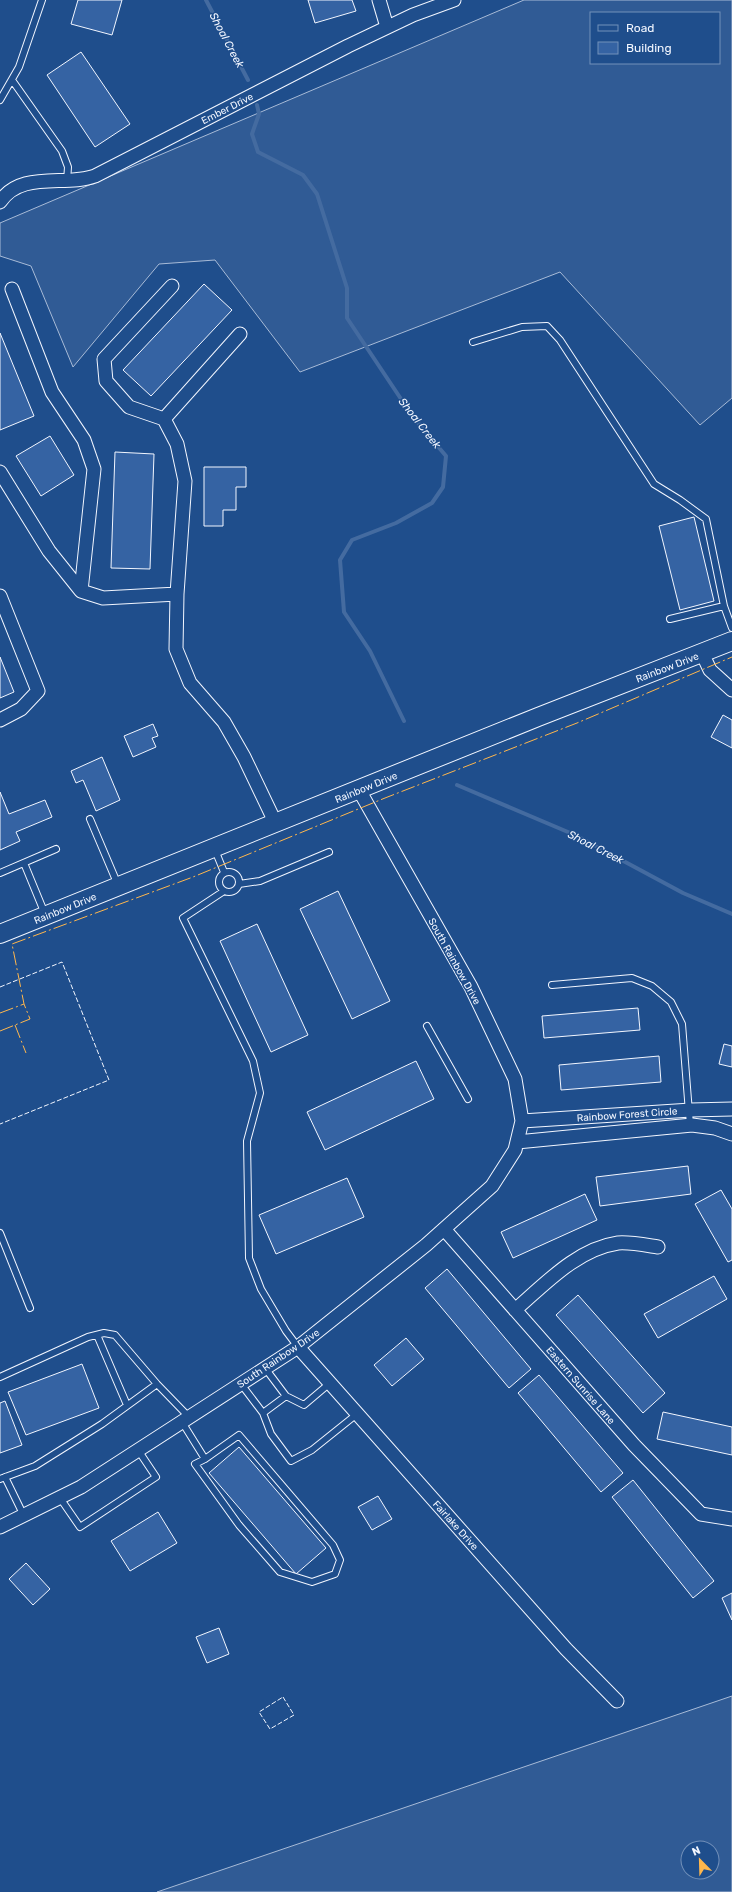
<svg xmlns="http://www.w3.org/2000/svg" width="732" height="1892" viewBox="0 0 732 1892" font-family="Rubik,sans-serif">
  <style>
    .built { fill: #305b95; stroke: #a8bbd7; fill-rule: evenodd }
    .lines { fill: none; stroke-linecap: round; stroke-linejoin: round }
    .stream { stroke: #446ba0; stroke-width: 4 }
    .building { fill: #3563a3; stroke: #f2f6ff }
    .lane-casing { stroke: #f2f6ff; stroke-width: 8 }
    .street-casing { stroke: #f2f6ff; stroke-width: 15 }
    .secondary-casing { stroke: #f2f6ff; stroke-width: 20 }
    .lane { stroke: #1f4e8c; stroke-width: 6 }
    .street { stroke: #1f4e8c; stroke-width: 13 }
    .secondary { stroke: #1f4e8c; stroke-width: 18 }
    .fence { stroke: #f2f6ff; stroke-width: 1; stroke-dasharray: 5 2; stroke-linecap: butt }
    .power { stroke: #ffb74d; stroke-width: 1; stroke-dasharray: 14 3 2 3; stroke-linecap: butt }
    .labels { text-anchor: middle; stroke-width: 3; stroke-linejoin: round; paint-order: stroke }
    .street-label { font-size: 10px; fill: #f2f6ff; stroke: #1f4e8c }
    .water-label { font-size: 11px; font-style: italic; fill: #f2f6ff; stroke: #1f4e8c }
  </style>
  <rect width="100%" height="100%" fill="#1f4e8c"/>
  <!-- built -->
  <path class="built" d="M524,0H732V398L700,425L560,272L300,372L215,260L159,264L73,367L31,266L0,256V223ZM591,13H719V63H591Z
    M732,1696V1892H157ZM688,1848H712V1872H688Z"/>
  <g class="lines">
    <!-- stream -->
    <path class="stream" d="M206,0L248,80
      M257,105L259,114L252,134L258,152L303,175L317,194L347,288V318L413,417L446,456L443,487L432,503L396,523L352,540L340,560L344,612L370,651L404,721
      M457,785L575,835L683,893L732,914"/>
  </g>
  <!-- building -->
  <path class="building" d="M78,0H122L112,35L71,24Z
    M308,0H352L356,11L315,23Z
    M81,52L130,124L95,147L47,75Z
    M204,284L232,310L151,396L123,370Z
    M0,333L34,416L0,430Z
    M50,436L74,475L41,496L16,456Z
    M115,452L154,454L150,569L111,568Z
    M204,467H246V487H236V510H223V526H204Z
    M694,517L714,601L680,610L659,526Z
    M0,657L14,692L0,698Z
    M723,715L732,720V748L711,737Z
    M153,724L158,736L152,738L156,747L133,757L124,736Z
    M102,757L120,800L96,811L83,780L76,783L71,771Z
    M0,792L9,814L45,800L52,817L16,832L20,841L0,850Z
    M338,891L390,1001L352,1019L300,909Z
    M257,924L308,1035L271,1052L220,941Z
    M638,1008L640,1030L544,1038L542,1016Z
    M724,1044L732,1046V1067L719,1064Z
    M659,1056L661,1082L561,1090L559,1065Z
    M416,1061L434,1099L325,1150L307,1112Z
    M688,1166L691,1194L600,1206L596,1177Z
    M347,1178L364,1217L276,1254L259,1215Z
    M721,1190L732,1209V1260L728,1262L695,1204Z
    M585,1194L597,1220L513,1258L501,1232Z
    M447,1269L531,1369L509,1388L425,1288Z
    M714,1276L727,1299L658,1338L644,1314Z
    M578,1295L665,1393L643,1413L556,1315Z
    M406,1338L424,1359L392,1386L374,1365Z
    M82,1364L99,1408L26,1435L8,1392Z
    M539,1375L623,1473L601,1492L518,1393Z
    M5,1401L22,1445L0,1453V1403Z
    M663,1412L732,1427V1455L657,1439Z
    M239,1447L326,1548L296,1574L209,1473Z
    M633,1480L714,1581L693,1598L612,1497Z
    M378,1496L392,1519L372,1530L358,1507Z
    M158,1512L177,1543L130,1571L111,1541Z
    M26,1563L50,1589L33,1605L9,1579Z
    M732,1593V1620L722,1598Z
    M219,1628L229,1654L207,1663L196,1637Z"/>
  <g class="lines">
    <!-- lane casing -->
    <g class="lane-casing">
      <path id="lane" d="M12,80L62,151L68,167L67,181
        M0,100L19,67L42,0
        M473,342L522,327L547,326L560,340L654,484L680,500L706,519L724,606L732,628
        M670,619L724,606
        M90,819L118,885
        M215,850L224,872
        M24,863L45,914
        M219 882a10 10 0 1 1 20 0a10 10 0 1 1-20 0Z
        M0,873L56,849
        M239,884L260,881L329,852
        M224,891L183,918L253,1061L260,1093L247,1141L249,1258L261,1289L286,1331L298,1347
        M552,985L632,978L652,986L671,1002L682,1024L690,1125
        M427,1026L468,1099
        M0,1233L30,1308
        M97,1335L127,1405
        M265,1368L286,1396L304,1405L330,1383
        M0,1377L88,1337L104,1333L115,1335L157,1384L189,1417
        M241,1384L263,1413L271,1434L291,1461L312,1450L357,1414
        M263,1413L286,1396
        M182,1422L205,1459
        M239,1435L333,1545L340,1560L335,1574L312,1582L280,1572L239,1525L195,1464L205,1459Z
        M5,1477L24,1516
        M0,1479L35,1466L102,1424L157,1384
        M60,1498L80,1527L156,1477L138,1450"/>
    </g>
    <!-- street casing -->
    <g class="street-casing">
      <path id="street" d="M379,0L387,27
        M0,202C21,170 65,187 95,176L348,46L413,15L454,0
        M172,286L104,359L106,381L129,407L164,419L177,444L185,481L177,594L176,649L190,683L224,722L244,757L276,824
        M12,289L52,392L84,440L94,469L81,591
        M164,419L240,334
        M0,472L49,551L81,591L103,598L177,594
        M0,596L38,691L21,709L0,720
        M702,653L710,670L732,690
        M522,1121L691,1110L732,1109
        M517,1142L692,1125L715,1128L732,1134
        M444,1229L634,1445L701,1514L732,1519
        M515,1310C545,1284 577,1249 618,1243C630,1242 645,1245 658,1247
        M298,1347L566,1649L617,1701
        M0,1527L81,1487L298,1347L426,1245L492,1186L515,1150L522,1121L515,1079L471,987L359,790"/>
    </g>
    <!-- secondary casing -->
    <g class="secondary-casing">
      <path id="secondary" d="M0,934L538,717L732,641"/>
    </g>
    <!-- lane -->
    <use href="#lane" class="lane"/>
    <!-- street -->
    <use href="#street" class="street"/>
    <!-- secondary -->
    <use href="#secondary" class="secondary"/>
    <!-- fence -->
    <path class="fence" d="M0,987L62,962L109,1080L0,1124
      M283,1697L294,1715L270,1729L259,1712Z"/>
    <!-- power -->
    <path class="power" d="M0,1013L24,1004
      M15,1025L26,1053
      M0,1031L30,1019L24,1004L12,944L193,877L385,798L577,723L732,657"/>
  </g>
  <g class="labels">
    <!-- street labels -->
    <g class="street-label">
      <text transform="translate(227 108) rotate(-27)" y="4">Ember Drive</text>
      <text transform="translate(667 667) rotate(-21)" y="4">Rainbow Drive</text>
      <text transform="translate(366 787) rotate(-22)" y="4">Rainbow Drive</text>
      <text transform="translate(65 908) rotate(-22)" y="4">Rainbow Drive</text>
      <text transform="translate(455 961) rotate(61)" y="4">South Rainbow Drive</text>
      <text transform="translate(627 1114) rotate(-4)" y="4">Rainbow Forest Circle</text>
      <text transform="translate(278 1358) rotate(-34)" y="4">South Rainbow Drive</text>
      <text transform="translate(581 1385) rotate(49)" y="4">Eastern Sunrise Lane</text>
      <text transform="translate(456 1525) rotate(48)" y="4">Fairlake Drive</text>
    </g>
    <!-- water labels -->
    <g class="water-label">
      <text transform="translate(227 40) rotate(62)" y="4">Shoal Creek</text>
      <text transform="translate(420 423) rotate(52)" y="4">Shoal Creek</text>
      <text transform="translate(596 847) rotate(27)" y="4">Shoal Creek</text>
    </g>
  </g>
  <!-- legend -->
  <rect x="590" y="12" width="130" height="52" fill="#1f4e8c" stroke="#7391ba"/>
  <rect x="598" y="25" width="20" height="6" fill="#1f4e8c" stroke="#7391ba"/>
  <text x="626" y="32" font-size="12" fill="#f2f6ff">Road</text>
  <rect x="598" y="42" width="20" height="12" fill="#3563a3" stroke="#7391ba"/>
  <text x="626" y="52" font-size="12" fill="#f2f6ff">Building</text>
  <!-- north arrow -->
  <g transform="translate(700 1860) rotate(337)"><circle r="19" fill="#1f4e8c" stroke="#7391ba"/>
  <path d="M0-3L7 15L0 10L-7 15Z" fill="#ffb74d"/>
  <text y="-6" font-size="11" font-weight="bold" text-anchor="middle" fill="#f2f6ff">N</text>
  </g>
</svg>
